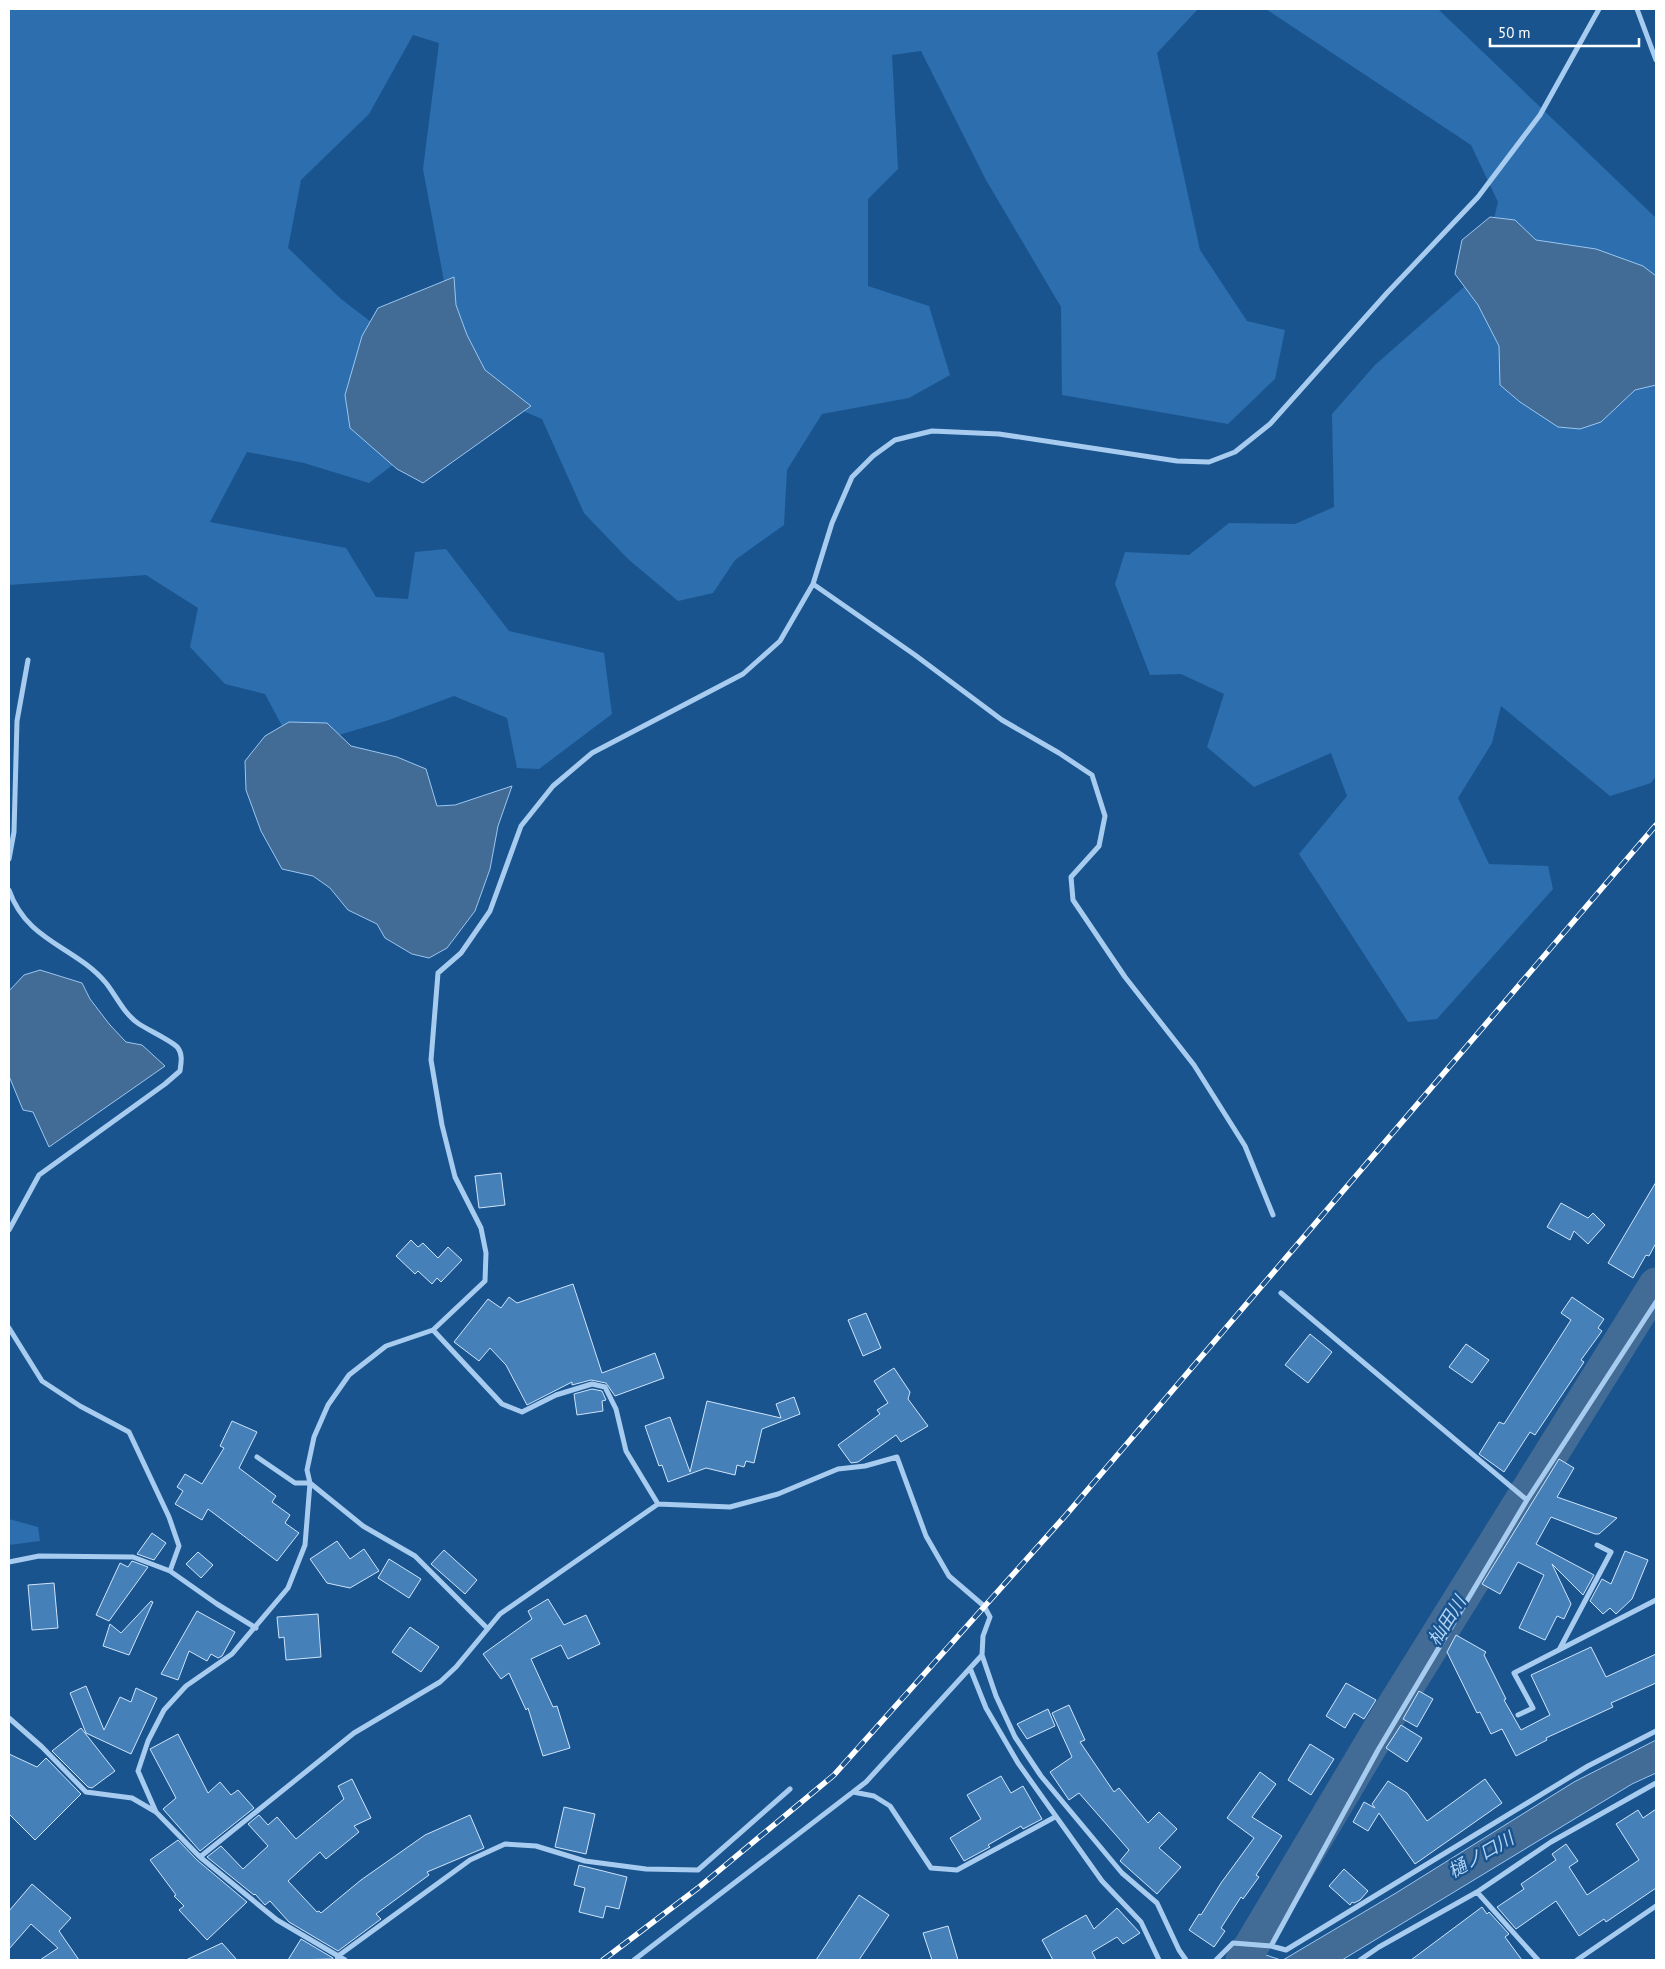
<svg xmlns="http://www.w3.org/2000/svg" width="1665" height="1969" viewBox="0 0 1665 1969" font-family="'PT Sans','Noto Sans JP',sans-serif">
  <style>
    .green { fill: #2c6eae }
    .water { fill: #426b96; stroke: #9ac7f1 }
    .lines { fill: none; stroke-linecap: round; stroke-linejoin: round }
    .river { stroke: #426b96; stroke-width: 35 }
    .building { fill: #4680b9; stroke: #cee4fa }
    .street { stroke: #a7ccef; stroke-width: 5 }
    .rail-casing { stroke: #fff; stroke-width: 5.5 }
    .rail { stroke: #1a548f; stroke-width: 4; stroke-dasharray: 11; stroke-linecap: butt }
    .labels { text-anchor: middle; stroke-width: 5; stroke-linejoin: round; paint-order: stroke }
    .water-label { font-size: 18px; font-style: italic; fill: #b3d5f6; stroke: #1a548f }
  </style>
  <rect width="100%" height="100%" fill="#1a548f"/>
  <!-- green -->
  <path class="green" d="M9,9H1198L1157,53L1200,250L1247,321L1285,330L1275,379L1228,424L1062,395L1061,307L986,180L921,51L892,55L898,169L868,199V286L929,306L950,375L909,398L822,414L787,470L784,525L735,560L713,593L678,601L628,559L584,513L542,419L499,401L459,361L423,169L439,43L413,35L369,114L301,180L288,248L341,299L383,331L424,441L369,483L304,463L247,452L210,522L346,548L376,597L408,599L415,552L446,549L509,631L604,653L612,714L539,769L517,768L507,718L454,696L386,721L332,737L289,739L265,694L225,684L190,647L198,608L146,575L9,585Z
    M1266,9H1438L1656,218V776L1651,783L1610,796L1501,706L1492,743L1458,798L1489,864L1548,866L1553,889L1437,1019L1408,1022L1299,854L1347,796L1331,753L1254,787L1207,747L1224,694L1181,674L1150,675L1115,584L1125,552L1189,555L1229,523L1295,524L1334,507L1332,414L1375,365L1481,272L1498,202L1471,145Z
    M9,1519L38,1527L40,1541L9,1545Z"/>
  <!-- water -->
  <path class="water" d="M1490,217L1515,220L1536,240L1596,249L1643,266L1656,276V385L1635,390L1601,422L1580,429L1558,427L1520,402L1500,385L1499,346L1478,305L1455,274L1462,240Z
    M454,277L456,305L467,335L485,370L531,406L423,483L397,469L350,428L345,395L362,336L378,308Z
    M289,722L327,723L351,746L397,757L426,769L437,806L455,805L512,786L498,826L490,869L475,911L447,948L429,958L412,954L385,938L377,924L348,910L330,888L313,876L282,869L261,831L246,790L245,761L265,736Z
    M40,970L82,983L90,999L110,1025L126,1042L142,1045L165,1066L49,1147L33,1112L23,1110L9,1076V991L24,975Z
    M1656,1740V1773L1632,1784L1342,1960H1283L1396,1893L1574,1782Z
    M1257,1952L1281,1960H1228L1230,1957Z"/>
  <g class="lines">
    <!-- river -->
    <path class="river" d="M1243,1960L1385,1721L1656,1285"/>
  </g>
  <!-- building -->
  <path class="building" d="M501,1173L505,1205L479,1208L475,1176Z
    M1656,1182V1243L1649,1256L1646,1255L1633,1278L1608,1263Z
    M1561,1203L1588,1218L1593,1213L1605,1225L1588,1244L1574,1231L1570,1240L1547,1227Z
    M411,1240L418,1247L423,1243L438,1258L448,1247L462,1260L441,1282L437,1278L432,1284L418,1271L415,1274L396,1256Z
    M573,1284L602,1373L655,1353L664,1378L615,1396L606,1383L591,1380L572,1385V1382L527,1405L506,1365L490,1348L479,1361L454,1342L488,1299L501,1308L509,1297L517,1303Z
    M1572,1297L1604,1319L1598,1328L1602,1331L1581,1360L1584,1362L1535,1435L1530,1432L1504,1472L1479,1454L1499,1422L1504,1424L1571,1320L1561,1313Z
    M866,1313L881,1348L863,1356L848,1320Z
    M1310,1334L1332,1352L1308,1383L1285,1365Z
    M1466,1344L1489,1360L1472,1383L1449,1367Z
    M894,1368L910,1392L908,1399L928,1426L901,1442L896,1435L858,1462L851,1463L838,1445L880,1414L877,1410L888,1403L874,1381Z
    M592,1389L602,1391L606,1400L602,1401L603,1411L577,1415L574,1394Z
    M794,1397L800,1414L762,1429L754,1463L746,1461L744,1467L737,1465L735,1475L706,1468L668,1482L662,1465L659,1466L645,1426L670,1417L690,1472L707,1401L781,1418L776,1404Z
    M232,1421L257,1432L239,1468L276,1496L272,1502L290,1515L285,1523L299,1533L277,1561L208,1509L202,1520L175,1504L183,1491L177,1487L185,1474L202,1484L224,1448L220,1446Z
    M1559,1459L1574,1468L1557,1497L1617,1518L1599,1534H1595L1551,1517L1536,1544L1594,1575L1583,1595L1552,1564L1571,1604L1564,1619L1557,1616L1545,1640L1519,1628L1544,1575L1518,1562L1500,1594L1482,1584Z
    M152,1533L166,1543L154,1560L137,1554Z
    M337,1541L350,1559L364,1549L379,1571L350,1588L327,1583L310,1559Z
    M444,1550L477,1580L465,1594L431,1564Z
    M1625,1551L1648,1560L1632,1599L1616,1614L1610,1608L1603,1614L1590,1601L1602,1579L1611,1584Z
    M198,1552L213,1565L201,1578L186,1564Z
    M389,1559L421,1579L409,1598L378,1578Z
    M132,1561L148,1567L109,1621L96,1615L120,1563L128,1567Z
    M54,1583L58,1628L32,1630L28,1585Z
    M548,1599L564,1625L586,1615L600,1644L568,1659L561,1645L531,1659L553,1707L557,1706L570,1748L543,1756L528,1708L526,1710L509,1673L501,1679L483,1654L532,1619L528,1611Z
    M151,1601L153,1602L129,1655L103,1646L110,1624L121,1633Z
    M197,1611L235,1632L222,1656L218,1658L211,1654L207,1661L189,1651L178,1680L161,1674Z
    M318,1614L321,1657L286,1660L284,1637L279,1638L277,1617Z
    M410,1627L439,1647L421,1672L392,1652Z
    M1456,1635L1486,1652L1484,1655L1506,1699L1504,1700L1521,1730L1550,1715L1531,1675L1591,1647L1606,1677L1656,1654V1683L1611,1703L1613,1707L1546,1738L1547,1740L1516,1756L1502,1729L1491,1734L1480,1712L1477,1713L1447,1652Z
    M1346,1683L1376,1700L1364,1719L1354,1713L1345,1728L1326,1716Z
    M86,1686L104,1730L120,1697L131,1702L136,1688L157,1698L131,1754L86,1733L70,1693Z
    M1419,1691L1433,1699L1417,1727L1403,1719Z
    M1069,1705L1085,1740L1080,1742L1114,1792L1119,1788L1148,1823L1159,1812L1177,1829L1159,1848L1181,1867L1157,1894L1120,1861L1129,1850L1079,1793L1069,1800L1050,1772L1072,1757L1052,1713Z
    M1048,1709L1055,1726L1027,1739L1017,1724Z
    M1401,1725L1422,1738L1407,1762L1386,1748Z
    M81,1728L115,1771L92,1788L88,1787L52,1751Z
    M178,1734L208,1793L220,1782L231,1795L238,1790L254,1808L200,1851L163,1809L176,1798L150,1749Z
    M1310,1744L1334,1759L1311,1795L1288,1780Z
    M9,1754L37,1767L46,1758L81,1794L35,1840L9,1814Z
    M1260,1772L1276,1784L1252,1817L1282,1836L1256,1875L1259,1877L1243,1899L1241,1897L1221,1928L1225,1931L1214,1947L1189,1930L1199,1914L1201,1915L1221,1883L1254,1838L1227,1818Z
    M1001,1776L1011,1793L1023,1786L1042,1819L1023,1829L1021,1826L988,1845L990,1847L964,1861L950,1838L981,1819L967,1795Z
    M352,1779L371,1818L354,1826L359,1832L326,1859L320,1852L288,1881L317,1912L319,1911L321,1913L361,1880L425,1835L470,1815L484,1848L427,1872L429,1875L376,1914L381,1919L338,1951L289,1922L270,1901L265,1905L255,1894L254,1895L207,1857L221,1846L243,1869L268,1846L248,1824L259,1815L268,1825L277,1817L296,1839L344,1799L338,1786Z
    M1485,1779L1502,1803L1415,1864L1379,1813L1368,1831L1353,1822L1364,1802L1375,1808L1372,1804L1388,1781L1407,1793L1427,1821Z
    M564,1807L595,1814L586,1854L555,1847Z
    M1656,1809V1888L1606,1922L1604,1919L1579,1936L1556,1901L1516,1929L1497,1907L1524,1889L1521,1884L1556,1860L1552,1854L1566,1844L1578,1861L1569,1867L1587,1895L1639,1860L1616,1824L1638,1810L1643,1818Z
    M178,1840L197,1860L247,1902L207,1940L179,1910L184,1906L174,1896L176,1895L150,1860Z
    M579,1865L627,1877L619,1909L606,1906L603,1918L579,1912L585,1888L574,1885Z
    M1344,1869L1368,1891L1360,1900L1354,1903L1352,1902L1350,1905L1329,1886Z
    M32,1884L71,1918L59,1931L79,1960H40L58,1948L31,1924L9,1949V1911Z
    M859,1895L889,1915L859,1960H816Z
    M1482,1907L1487,1914L1489,1912L1509,1934L1505,1937L1522,1960H1411Z
    M1117,1908L1140,1933L1123,1944L1117,1937L1092,1952L1096,1960H1053L1042,1940L1086,1915L1094,1929Z
    M948,1926L958,1960H932L923,1933Z
    M301,1939L333,1958V1959L288,1960Z
    M222,1943L237,1960H186Z"/>
  <g class="lines">
    <!-- street -->
    <path class="street" d="M1637,9L1656,60
      M813,584L915,655L1002,720L1059,753L1092,775L1105,816L1099,846L1071,877L1073,900L1125,977L1194,1065L1245,1146L1273,1215
      M9,859L14,832L17,721L28,660
      M9,890C27,942 75,946 106,983C117,997 124,1014 139,1024C148,1030 174,1042 178,1048C183,1055 181,1063 180,1071L165,1084L39,1175L9,1230
      M1281,1293L1527,1500
      M9,1328L42,1381L80,1406L129,1432L169,1517L179,1546L170,1571
      M433,1330L502,1404L522,1412L556,1395L592,1384L605,1387L616,1409L626,1451L658,1504
      M257,1457L295,1483H310L363,1526L415,1556L487,1628
      M9,1562L39,1556L133,1557L170,1571L217,1604L256,1628
      M1559,1650L1611,1552L1597,1545
      M982,1655L996,1696L1015,1737L1041,1776L1122,1873L1157,1903L1179,1950L1186,1960
      M970,1668L986,1708L1018,1763L1102,1881L1141,1922L1159,1960
      M1518,1715L1533,1708L1514,1673L1656,1600
      M9,1718L42,1747L86,1792L132,1798L156,1812
      M853,1792L874,1796L890,1806L931,1868L957,1870L1055,1817
      M200,1857L354,1733L440,1682L456,1667L500,1614L658,1504L730,1507L778,1494L838,1469L865,1466L897,1457L926,1536L949,1576L984,1606L990,1617L983,1636L982,1655L866,1782L634,1960
      M1477,1892L1538,1960
      M1271,1946L1378,1750L1527,1500L1656,1302
      M337,1960L338,1956L470,1860L505,1844L536,1846L585,1861L646,1869L698,1870L790,1789
      M345,1960L277,1920L200,1857L156,1812L138,1771L148,1741L164,1710L186,1686L232,1654L288,1588L305,1545L310,1483L307,1470L314,1437L328,1405L349,1375L386,1346L433,1330L485,1281L486,1253L481,1228L455,1177L442,1125L431,1060L438,973L461,953L490,911L521,826L553,786L592,753L743,674L780,641L813,584L832,523L852,477L873,456L895,440L932,431L999,434L1177,461L1209,462L1235,452L1270,424L1387,293L1478,197L1540,115L1599,9
      M1216,1960L1233,1943L1271,1946L1286,1950L1588,1766L1656,1731
      M1360,1960L1379,1947L1477,1892L1551,1842L1656,1783
      M1577,1960L1656,1906"/>
    <!-- rail casing -->
    <g class="rail-casing">
      <path id="rail" d="M603,1960L698,1888L834,1775L1066,1515L1656,825"/>
    </g>
    <!-- rail -->
    <use href="#rail" class="rail"/>
  </g>
  <g class="labels">
    <!-- water labels -->
    <g class="water-label">
      <text transform="translate(1447 1621) rotate(-58)" y="6">杣田川</text>
      <text transform="translate(1481 1855) rotate(-30)" y="6">樋ノ口川</text>
    </g>
  </g>
  <!-- border -->
  <rect width="1665" height="1969" fill="none" stroke="#ffffff" stroke-width="20"/>
  <!-- scale -->
  <path d="M1490 38v8h149v-8" fill="none" stroke="#ffffff" stroke-width="2.5"/>
  <text x="1498" y="38" font-size="15" fill="#ffffff" stroke="#1a548f" stroke-width="4" paint-order="stroke">50 m</text>
</svg>
